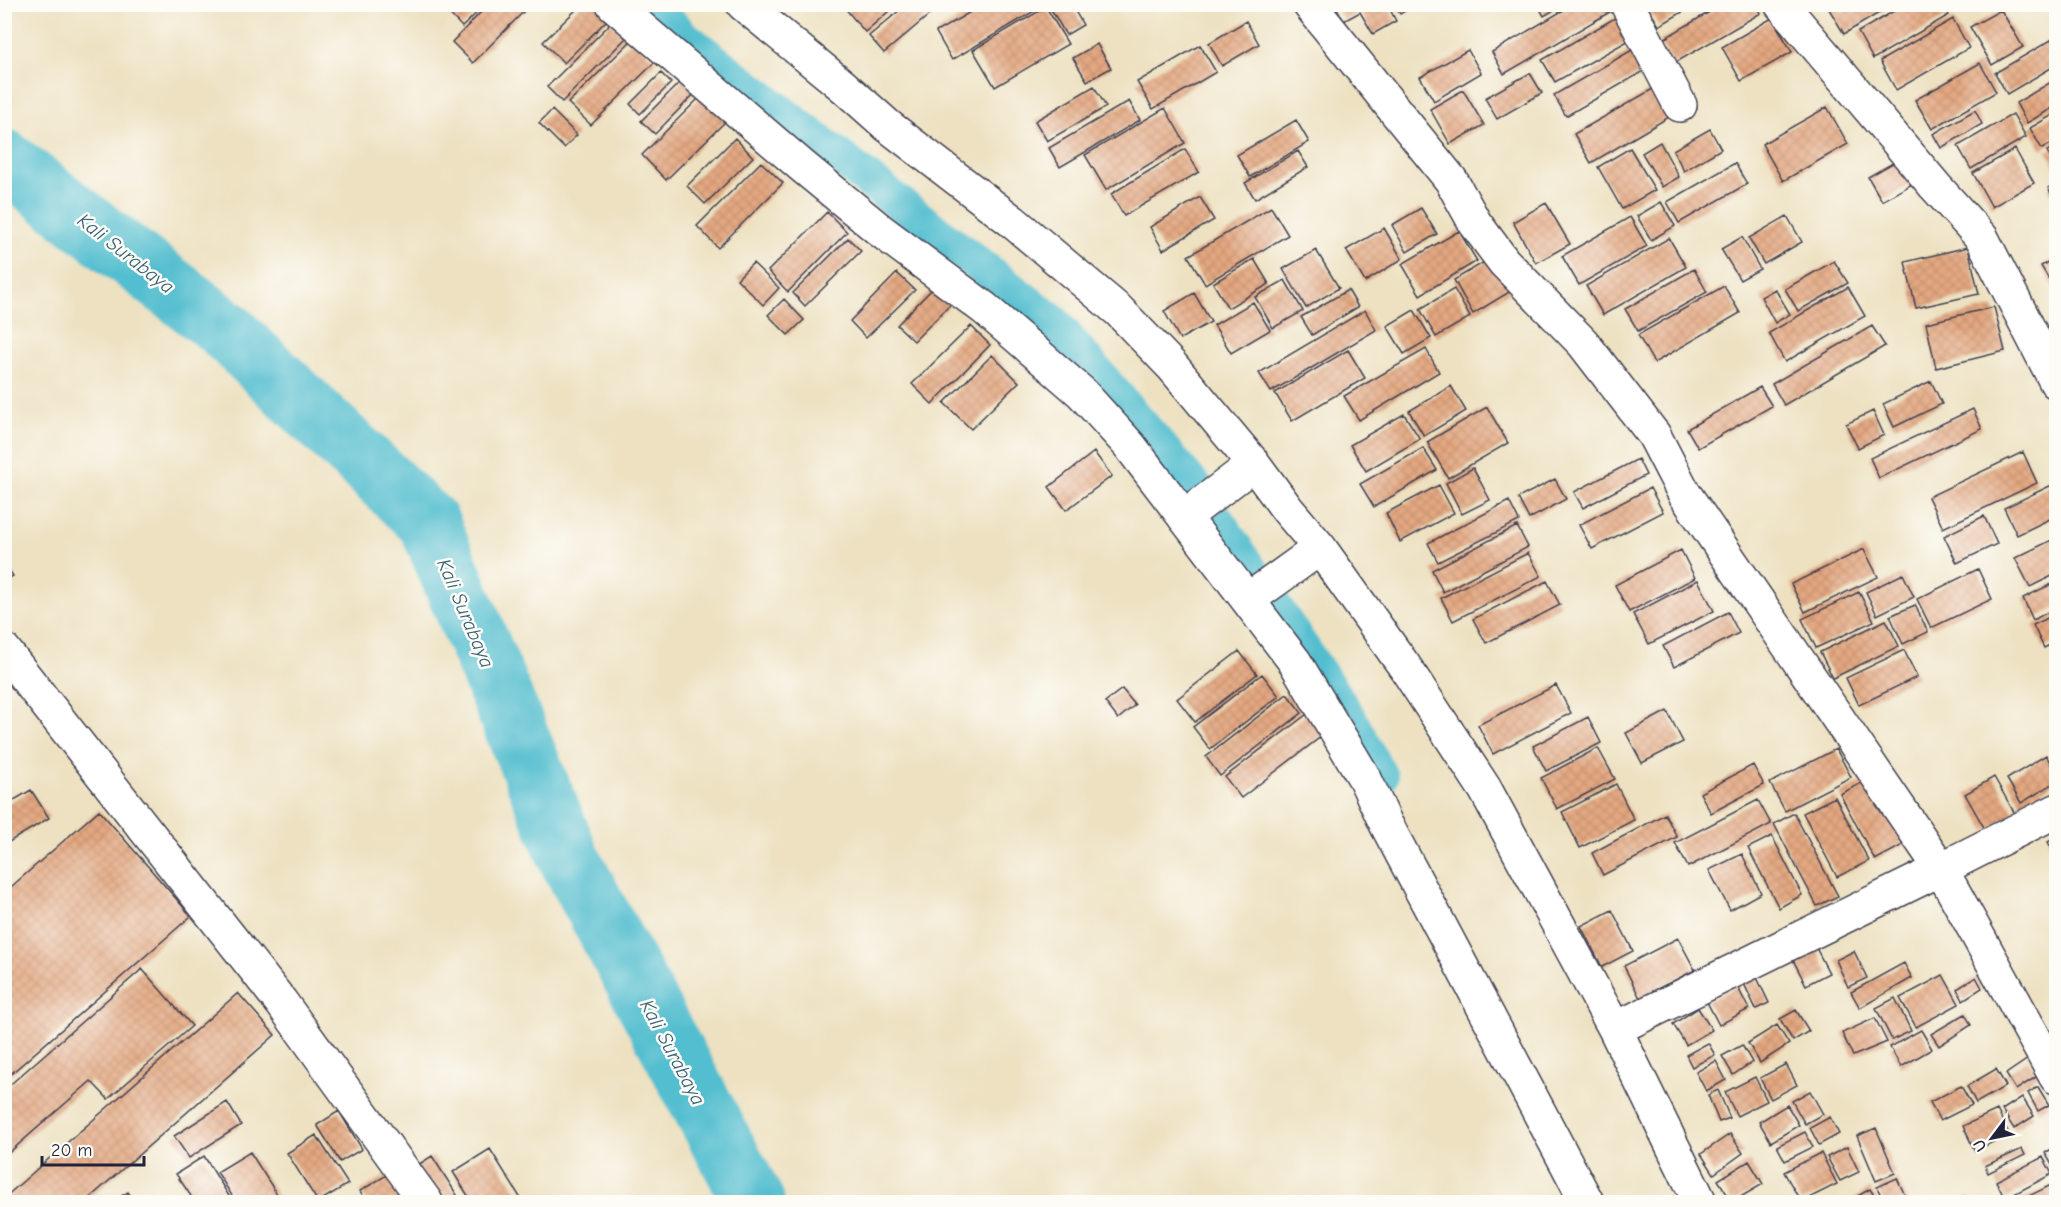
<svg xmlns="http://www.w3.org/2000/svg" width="2061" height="1207" viewBox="0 0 2061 1207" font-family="'Comic Neue',sans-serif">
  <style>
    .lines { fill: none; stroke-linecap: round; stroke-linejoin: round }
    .canal { stroke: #53becf; stroke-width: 36 }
    .river { stroke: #53becf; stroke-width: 62 }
    .building { fill: url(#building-cross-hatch) }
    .minor-casing { stroke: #403f4f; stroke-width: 36 }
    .minor { stroke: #fff; stroke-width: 33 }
    .labels { text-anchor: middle; stroke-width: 5; stroke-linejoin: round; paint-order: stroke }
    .water-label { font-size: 20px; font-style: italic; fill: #366076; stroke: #fdfcf7 }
  </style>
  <defs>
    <pattern id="building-cross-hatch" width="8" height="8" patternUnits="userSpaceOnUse" patternTransform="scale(1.5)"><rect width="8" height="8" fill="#e4a881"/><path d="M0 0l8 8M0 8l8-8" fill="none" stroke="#c39070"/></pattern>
  </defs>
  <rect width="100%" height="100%" fill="#fdfcf7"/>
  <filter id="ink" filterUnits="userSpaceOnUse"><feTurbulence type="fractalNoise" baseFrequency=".0167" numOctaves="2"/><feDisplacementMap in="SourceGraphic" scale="12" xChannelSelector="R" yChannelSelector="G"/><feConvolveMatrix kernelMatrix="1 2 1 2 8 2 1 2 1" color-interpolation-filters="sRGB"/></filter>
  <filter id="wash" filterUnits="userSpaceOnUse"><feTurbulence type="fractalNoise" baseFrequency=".008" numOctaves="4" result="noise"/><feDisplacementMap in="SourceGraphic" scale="24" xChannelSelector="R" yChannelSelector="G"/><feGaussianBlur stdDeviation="1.35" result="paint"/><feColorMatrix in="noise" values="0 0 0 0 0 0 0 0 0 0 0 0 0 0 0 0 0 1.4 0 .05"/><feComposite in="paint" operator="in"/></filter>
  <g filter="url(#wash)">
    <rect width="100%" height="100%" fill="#ede1c1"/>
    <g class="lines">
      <!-- canal -->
      <path class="canal" d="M651,4L683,37L1053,322L1195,488L1348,717L1380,777"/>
      <!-- river -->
      <path class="river" d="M4,160L222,327L429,523L570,860L754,1202"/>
    </g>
    <g id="blocks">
      <!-- building -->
      <path class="building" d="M489,4H531L473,63L452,42Z
        M846,4H897L865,32L844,7Z
        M907,4H942L884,53L869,36Z
        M984,4H1046L952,60L936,32Z
        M1048,4H1071L1083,25L1066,35Z
        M1334,4H1387L1396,21L1373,34L1360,12L1344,21Z
        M1395,4H1417L1400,14Z
        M1537,4H1564L1544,16Z
        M1574,4H1606L1610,12L1504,74L1492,52Z
        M1646,4H1696L1659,26Z
        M1723,4H1756L1761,13L1673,64L1660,41Z
        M1826,4H1894L1844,34Z
        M1906,4H1942L1949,15L1873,59L1858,32Z
        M446,5H485L462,27L443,7Z
        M581,5H600L611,16L564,63L543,42Z
        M1046,7L1068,44L995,87L973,50Z
        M2001,10L2023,47L1992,65L1970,27Z
        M1620,15L1633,38L1555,82L1542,60Z
        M1772,18L1792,52L1741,81L1722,47Z
        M1953,19L1969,48L1896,90L1880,61Z
        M1246,21L1259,44L1222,66L1209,43Z
        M611,23L626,38L562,102L547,87Z
        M2056,37V65L2007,94L1995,73Z
        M633,39L656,61L591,125L568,103Z
        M1097,44L1111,68L1087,81L1073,58Z
        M1200,45L1216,72L1153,109L1137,82Z
        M1639,46L1651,67L1566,116L1554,95Z
        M1468,50L1481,73L1434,101L1420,77Z
        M1980,63L1996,92L1932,129L1915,100Z
        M661,73L671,83L640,114L630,104Z
        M1530,73L1542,93L1497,119L1485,98Z
        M685,77L698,90L655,134L641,121Z
        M2056,79V106L2027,123L2016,103Z
        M1665,82L1681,110L1591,163L1574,134Z
        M1094,86L1106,107L1047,141L1035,121Z
        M707,90L732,115L666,180L642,155Z
        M1463,90L1484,125L1450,144L1430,109Z
        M1129,101L1140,120L1060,167L1049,148Z
        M1827,107L1848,144L1783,181L1762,144Z
        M1165,108L1185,143L1106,190L1085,155Z
        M552,110L577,135L564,148L539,123Z
        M1975,110L1982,124L1941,148L1933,134Z
        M2056,113V141L2042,149L2030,128Z
        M2013,114L2026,137L1971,169L1958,146Z
        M1296,120L1309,142L1250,177L1237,155Z
        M1710,129L1721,149L1684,171L1673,150Z
        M735,138L753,157L705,204L687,186Z
        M1660,142L1679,177L1662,187L1642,153Z
        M2056,146V169L2047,151Z
        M1630,148L1655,190L1622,209L1598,167Z
        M1185,149L1199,172L1124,216L1111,194Z
        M2015,149L2034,183L1992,207L1973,173Z
        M1298,151L1308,167L1255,199L1245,183Z
        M1900,159L1914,183L1882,201L1868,177Z
        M761,162L783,183L718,248L697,226Z
        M1735,163L1747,184L1679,223L1667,202Z
        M2056,183V202L2048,188Z
        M1200,197L1214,220L1163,250L1150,227Z
        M1661,202L1675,226L1651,240L1637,216Z
        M1546,203L1570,244L1536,263L1513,222Z
        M1271,207L1288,235L1205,284L1188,256Z
        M1421,208L1437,234L1407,252L1392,225Z
        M827,212L847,232L788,292L768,271Z
        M1787,216L1802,242L1764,264L1749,238Z
        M1630,217L1647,246L1579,285L1562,256Z
        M1384,228L1402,259L1365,282L1346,250Z
        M1459,231L1477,261L1420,295L1402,264Z
        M1742,237L1760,269L1740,280L1721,249Z
        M848,238L861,251L805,306L793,293Z
        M1669,238L1686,267L1603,315L1586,286Z
        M1968,247L1979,294L1916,308L1905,262Z
        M1316,250L1339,288L1306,308L1283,269Z
        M2056,257V291L2041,266Z
        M1491,258L1511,291L1473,314L1454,280Z
        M1254,259L1269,284L1228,308L1213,283Z
        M1834,261L1848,283L1798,311L1785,289Z
        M753,263L779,288L763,305L737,279Z
        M1694,269L1707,292L1638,331L1625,309Z
        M897,273L915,290L866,338L850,321Z
        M1285,280L1303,311L1273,328L1255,297Z
        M1724,286L1740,313L1654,363L1638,335Z
        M934,287L951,304L914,341L897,325Z
        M1848,287L1865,316L1785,362L1769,333Z
        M1454,289L1470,317L1436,337L1420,309Z
        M1775,289L1790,314L1775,323L1761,297Z
        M1348,290L1358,307L1312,335L1301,317Z
        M1194,293L1211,322L1180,339L1164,311Z
        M784,299L804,320L788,335L768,315Z
        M1253,302L1270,330L1231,353L1214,325Z
        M1994,307L2005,351L1936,368L1926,323Z
        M1365,310L1376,330L1271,392L1259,373Z
        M1414,310L1431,338L1404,354L1387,326Z
        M971,326L990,345L932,404L912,384Z
        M1872,326L1885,346L1784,405L1772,384Z
        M1426,349L1439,372L1359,420L1344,396Z
        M1348,350L1365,378L1292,421L1275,393Z
        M992,355L1019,382L971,429L944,403Z
        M1931,381L1942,404L1894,427L1883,404Z
        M1451,386L1466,411L1424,436L1409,411Z
        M1760,387L1772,406L1698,448L1687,429Z
        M1487,407L1508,443L1448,478L1427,442Z
        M1973,409L1982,429L1879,478L1870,458Z
        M1873,411L1884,435L1858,448L1846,424Z
        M1404,414L1420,439L1366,471L1350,445Z
        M1423,448L1437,470L1374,507L1360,484Z
        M1094,452L1112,476L1066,510L1049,487Z
        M2023,452L2037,483L1943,528L1928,497Z
        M1638,459L1646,475L1583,508L1574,492Z
        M1473,468L1490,500L1462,514L1446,483Z
        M1555,479L1566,499L1529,519L1518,498Z
        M2056,483V516L2017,535L2004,508Z
        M1439,485L1454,513L1400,542L1386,513Z
        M1650,488L1663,512L1592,549L1579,525Z
        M1509,501L1519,521L1438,562L1428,543Z
        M1984,516L1997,544L1957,563L1944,536Z
        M1517,526L1528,547L1443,592L1432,570Z
        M2056,538V574L2030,587L2015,558Z
        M1864,549L1878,577L1805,612L1791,584Z
        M1681,550L1695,578L1629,612L1615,585Z
        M1528,553L1541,576L1453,621L1441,598Z
        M4,563L13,576L4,581Z
        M1978,569L1992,599L1931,628L1917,599Z
        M1903,574L1914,597L1877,615L1866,592Z
        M1698,580L1714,611L1649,644L1633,614Z
        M1547,581L1560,605L1486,643L1473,619Z
        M2056,582V608L2033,620L2023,598Z
        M1859,592L1874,621L1816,648L1802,619Z
        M1915,605L1928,632L1903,644L1890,616Z
        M1728,612L1739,633L1674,667L1663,646Z
        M2056,614V642L2044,648L2033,625Z
        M1886,620L1899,646L1833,678L1820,652Z
        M1904,650L1917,677L1859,705L1846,678Z
        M1239,651L1257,674L1195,722L1177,699Z
        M1262,674L1279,696L1210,749L1193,727Z
        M1556,685L1571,713L1493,754L1478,725Z
        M1122,689L1135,705L1118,719L1105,702Z
        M1287,694L1302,713L1220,776L1206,757Z
        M1311,711L1327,732L1241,798L1225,777Z
        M1667,711L1683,742L1642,763L1626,733Z
        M1588,717L1601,743L1546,771L1533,746Z
        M1598,748L1615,779L1557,809L1541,778Z
        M1836,749L1851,777L1785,811L1770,783Z
        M2046,755L2056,774V782L2021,803L2007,779Z
        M1753,765L1764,785L1711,813L1700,793Z
        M1994,777L2015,814L1986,831L1965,794Z
        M1869,779L1903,845L1875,860L1840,794Z
        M1616,784L1634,820L1580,848L1562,812Z
        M31,790L49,818L4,845V806Z
        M1835,797L1869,861L1837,877L1803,813Z
        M1758,800L1771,824L1688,867L1675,843Z
        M99,810L191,916L4,1080V893Z
        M1794,813L1838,896L1817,906L1774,824Z
        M1665,814L1677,837L1603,875L1592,853Z
        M1772,836L1802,895L1779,908L1748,848Z
        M2056,837V857L2048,842Z
        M1742,854L1761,893L1730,910L1709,870Z
        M1612,910L1633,951L1602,967L1581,926Z
        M1678,938L1695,970L1640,998L1624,966Z
        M1814,944L1829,973L1806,985L1791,956Z
        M1854,951L1867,978L1848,987L1836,960Z
        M1904,963L1912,978L1860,1008L1851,992Z
        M1752,967L1769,1003L1756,1009L1739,973Z
        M142,969L192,1026L108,1099L91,1081L4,1157V1090Z
        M1943,975L1959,1004L1916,1027L1900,998Z
        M1976,977L1982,988L1963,1000L1957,989Z
        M1737,986L1749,1009L1719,1025L1707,1002Z
        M238,993L275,1035L85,1202H4V1198Z
        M1895,998L1911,1031L1892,1040L1876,1008Z
        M1698,1008L1712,1030L1686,1045L1673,1024Z
        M1796,1010L1809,1031L1793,1041L1780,1019Z
        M1965,1014L1971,1025L1939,1046L1931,1034Z
        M1875,1018L1887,1042L1853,1056L1842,1033Z
        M1777,1025L1789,1044L1760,1063L1748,1043Z
        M1921,1030L1932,1049L1901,1067L1890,1047Z
        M1708,1043L1715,1055L1692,1067L1686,1055Z
        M1742,1045L1752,1062L1733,1075L1722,1056Z
        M2028,1059L2039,1075L2016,1090L2006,1074Z
        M1716,1061L1726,1080L1706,1091L1696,1072Z
        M1786,1064L1797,1085L1771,1099L1760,1078Z
        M1996,1069L2006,1086L1976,1103L1967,1086Z
        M1755,1077L1767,1101L1737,1116L1725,1092Z
        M1961,1086L1972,1105L1940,1121L1930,1102Z
        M2038,1087L2049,1105L2038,1111L2028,1093Z
        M1718,1090L1730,1118L1719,1122L1708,1095Z
        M1810,1091L1823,1114L1805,1124L1792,1101Z
        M2022,1097L2034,1116L2014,1129L2002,1110Z
        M227,1102L241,1125L189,1158L174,1136Z
        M1787,1105L1799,1125L1771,1142L1759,1122Z
        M1997,1110L2009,1134L1975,1151L1963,1126Z
        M339,1111L362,1149L340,1162L317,1125Z
        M1830,1117L1839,1134L1819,1145L1810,1128Z
        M1876,1128L1895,1173L1876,1181L1857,1136Z
        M1805,1132L1813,1147L1785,1161L1777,1146Z
        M1730,1134L1743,1153L1714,1174L1701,1154Z
        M316,1135L348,1184L318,1202L287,1153Z
        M2056,1146V1169L2055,1170L2045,1153Z
        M1847,1147L1859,1172L1840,1181L1827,1157Z
        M490,1149L523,1202H472L453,1172Z
        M2022,1149L2025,1155L1988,1173L1985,1166Z
        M250,1152L282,1202H236L217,1172Z
        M1821,1153L1837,1184L1801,1202L1784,1172Z
        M204,1156L229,1196L219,1202H195L176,1174Z
        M432,1156L457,1195L446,1202H435L413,1168Z
        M2043,1157L2052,1174L2005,1199L1996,1181Z
        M1749,1161L1763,1184L1732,1202L1718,1180Z
        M390,1173L409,1202H367L360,1191Z
        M1897,1178L1908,1202H1884L1877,1187Z
        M2051,1185L2056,1196V1202H2023L2021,1200Z
        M1870,1189L1878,1202H1850L1849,1201Z
        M128,1192L135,1202H111Z
        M1969,1197L1972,1202H1958Z"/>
    </g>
  </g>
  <g filter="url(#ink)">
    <use href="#blocks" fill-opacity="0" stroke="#403f4f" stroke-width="1.5"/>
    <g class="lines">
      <!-- minor casing -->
      <g class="minor-casing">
        <path id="minor" d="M613,4L802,166L881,231L984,308L1081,392L1130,446L1295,662L1365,779L1386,824L1587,1202
          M743,4L843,86L888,126L1012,221L1119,311L1172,366L1254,464L1287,509L1320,548L1405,667L1485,789L1615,1029L1700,1202
          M1309,4L1451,180L1475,223L1504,262L1583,343L1654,435L1684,493L1941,869L2056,811
          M1627,4L1680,105
          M1781,4L1935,186L1982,238L2056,382
          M1184,517L1254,464
          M1249,599L1320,548
          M4,650L281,1002L426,1202
          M1615,1029L1941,869L2056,1077"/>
      </g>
      <!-- minor -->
      <use href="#minor" class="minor"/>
    </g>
  </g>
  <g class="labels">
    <!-- water labels -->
    <g class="water-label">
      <text transform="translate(126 253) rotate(38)" y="7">Kali Surabaya</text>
      <text transform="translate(466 613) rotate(67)" y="7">Kali Surabaya</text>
      <text transform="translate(673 1052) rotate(62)" y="7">Kali Surabaya</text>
    </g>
  </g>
  <!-- margin -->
  <rect width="2061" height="1207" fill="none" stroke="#fdfcf7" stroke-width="24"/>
  <!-- north arrow -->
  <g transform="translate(1992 1138) rotate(238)" stroke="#fdfcf7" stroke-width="4.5" paint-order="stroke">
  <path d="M0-4.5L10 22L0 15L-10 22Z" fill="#22223b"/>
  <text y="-9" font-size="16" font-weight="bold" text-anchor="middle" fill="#22223b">U</text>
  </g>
  <!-- scale -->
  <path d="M42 1156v9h102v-9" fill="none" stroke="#22223b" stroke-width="3"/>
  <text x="51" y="1156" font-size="18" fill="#22223b" stroke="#fdfcf7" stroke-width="4.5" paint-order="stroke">20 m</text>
</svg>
